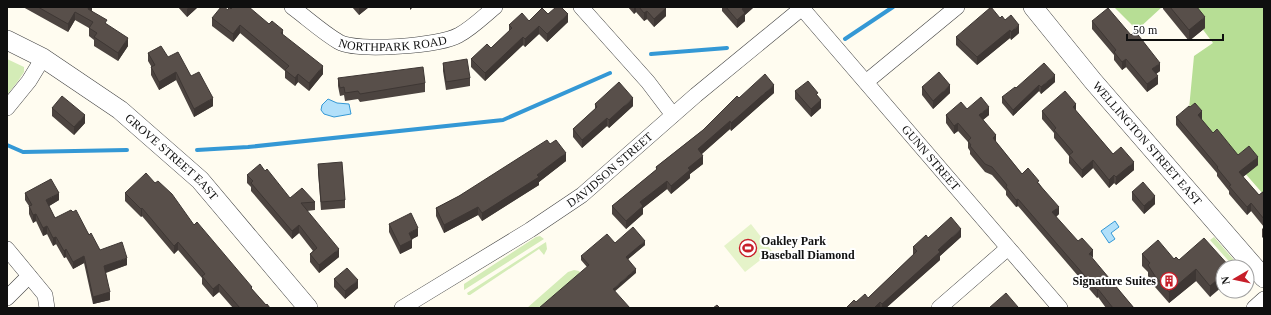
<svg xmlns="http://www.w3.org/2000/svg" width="1271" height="315" viewBox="0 0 1271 315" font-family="'Times New Roman',serif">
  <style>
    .green { fill: #d4ecb7 }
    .forest { fill: #b7de95 }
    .pitch { fill: #e5f3c9 }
    .water { fill: #b2e0fa; stroke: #3498d5 }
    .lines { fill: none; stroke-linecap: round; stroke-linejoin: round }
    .stream { stroke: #3498d5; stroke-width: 4 }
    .minor-casing { stroke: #424242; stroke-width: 16 }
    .tertiary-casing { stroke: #424242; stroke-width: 20 }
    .minor { stroke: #fff; stroke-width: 15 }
    .tertiary { stroke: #fff; stroke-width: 19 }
    .wall { fill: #4c4440 }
    .shaded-wall { fill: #3e3734 }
    .building { fill: #584f4a; stroke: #3e3734 }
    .labels { text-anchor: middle; stroke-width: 4; stroke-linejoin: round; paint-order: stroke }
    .street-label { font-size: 12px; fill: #0f0f0f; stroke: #fff }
    .poi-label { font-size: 12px; font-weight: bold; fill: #0f0f0f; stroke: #fff; text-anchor: start }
  </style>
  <rect width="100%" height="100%" fill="#fffcf0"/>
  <!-- green -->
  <path class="green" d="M7,59L24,67V72L18,81L7,95Z
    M540,236L544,239L464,290V284L536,237Z
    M1214,237L1240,267H1234L1210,240Z
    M546,242L547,249L544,255L539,249L470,295H468L467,293Z
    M574,270L579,271L582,276L544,308H527L568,272Z"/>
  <!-- forest -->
  <path class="forest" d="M1114,7H1162L1137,30Z
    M1186,7H1264V195L1189,109L1194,56L1213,43Z"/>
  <!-- pitch -->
  <path class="pitch" d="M751,224L772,251L745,272L724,246Z"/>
  <!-- water -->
  <path class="water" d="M328,99L337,103L349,104L351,114L334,117L324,114L321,110L322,105Z
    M1115,221L1119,227L1111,233L1115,239L1109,243L1101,231Z"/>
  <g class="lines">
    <!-- stream -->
    <path class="stream" d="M845,39L893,7
      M651,54L727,48
      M7,145L23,152L127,150
      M197,150L248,147L503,120L610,73"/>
    <!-- minor casing -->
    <g class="minor-casing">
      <g id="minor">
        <path id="s1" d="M292,7C307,18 322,32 339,42C357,52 440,46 459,35C472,28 484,16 495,7"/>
        <path d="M581,7L648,82L673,115"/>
        <path id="s2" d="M801,7L1060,308"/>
        <path d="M866,82L957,7"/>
        <path d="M7,108L29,81L43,58"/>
        <path d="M7,249L45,295L47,308"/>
        <path d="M7,298L29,276"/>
        <path id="s3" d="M402,308L530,230L582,195L696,95L802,8"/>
        <path d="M939,308L1008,248"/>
        <path d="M1254,308L1264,299"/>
      </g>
    </g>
    <!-- tertiary casing -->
    <g class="tertiary-casing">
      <g id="tertiary">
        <path id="s4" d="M1033,7L1093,81L1264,278"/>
        <path id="s5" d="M7,40L43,58L120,110L200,180L308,308"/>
      </g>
    </g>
    <!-- minor -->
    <use href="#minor" class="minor"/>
    <!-- tertiary -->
    <use href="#tertiary" class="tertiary"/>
  </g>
  <!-- wall -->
  <path class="wall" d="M23,7H92V11L107,25L128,46L118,61L94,46V40L89,36V28L75,20L68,32Z
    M178,7H198L187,17Z
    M352,7H369L359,15Z
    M628,7H665L666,16L654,27L647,19L644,21L636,12L634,14Z
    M722,7H754L745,15V21L737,28L722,11Z
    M1163,7H1197L1205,28L1189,41L1163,9Z
    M231,9L269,24L283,35L323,74L309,91L298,82L295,86L285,78V71L240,33L233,42L212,26V18L228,10Z
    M548,14L568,22L547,42L539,34L525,47L523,45L485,81L471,67V59L491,48L509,31V25L529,21Z
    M1000,18L1005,20L1019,33L1011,40L1010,38L977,65L956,45V37Z
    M1092,21L1160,71L1156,74L1158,84L1147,92L1126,67L1122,70L1114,60V55L1092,29Z
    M148,53L168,57L191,76L213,106L194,117L176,80L159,90L151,75V66L148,61Z
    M443,63L470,78V86L446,90L443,71Z
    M338,78L425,83V92L360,102L358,99L345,101L344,95L340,96L338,86Z
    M1055,82L1041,94L1039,91L1013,116L1002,103V97L1016,88Z
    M922,87L950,93L933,109L922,95Z
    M795,91L818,96L821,108L811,117L795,99Z
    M774,93L731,131L730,129L702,154L703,164L690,174V178L671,194L667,189L643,208V214L626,229L612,214V206L656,170V167L703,130L739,98Z
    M595,104L633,106L609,128L607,126L582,148L573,137V129L595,109Z
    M52,108L85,123L74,135L52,116Z
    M967,109L989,115L983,120L996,142L1022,174L1039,183L1059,214L1056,217L1134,308H1106L1098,297L1097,298L1018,206L1016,207L1006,195V191L992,175L985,172L970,154V151L968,148V142L958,131L954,134L946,123V115Z
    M1042,111H1076L1113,154L1134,170L1116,185L1114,183L1109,188L1093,168L1082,178L1069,163V156L1054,138V133L1042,119Z
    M1176,117L1202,119L1201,120L1213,133L1238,155L1258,165L1243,177L1259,195L1264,191V227L1251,211L1247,215L1229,194V191L1217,176V173L1176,125Z
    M550,144L566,161L539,182V185L482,221L478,215L444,233L436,216V208L459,196Z
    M318,164L345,200V208L321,210L318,172Z
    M247,175L290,198L315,202V210L307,211L339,257L319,273L310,262V254L313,251L299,233L292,239L251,191V187L247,183Z
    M1132,192L1155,204L1144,214L1132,200Z
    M25,193L59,200L49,206L55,218L73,212L100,250L127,265L106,273L110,300L93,304L84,263L73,269L66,257L64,258L56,244L53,246L47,234L43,236L36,221L33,223L29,214V206L25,200Z
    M125,193L194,225L266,305L270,308H233L219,292L213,297L202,284V278L178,250L174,254L142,216L141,217L125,201Z
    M389,224L418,236L412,239V248L400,254L389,232Z
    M1264,227V239L1262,237V229Z
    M961,237L940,256V260L886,308H846L856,302L868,298L913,255V247L928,238Z
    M615,243L645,245L628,259L636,273L587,267L581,260V256Z
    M1142,254L1179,260L1230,267L1210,297L1196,281L1169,303L1155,287L1148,276V272L1142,266Z
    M334,279L358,288L345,299L334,287Z"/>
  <!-- shaded-wall -->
  <path class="shaded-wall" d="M89,7H92V10L88,17V9Z
    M189,7H198L187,17V9Z
    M359,7H369L359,15Z
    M410,7H413L410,10Z
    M634,7H636V12L634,14Z
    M745,7H754L745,15V21L737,28V20L742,9Z
    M666,8V16L654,27V19Z
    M647,11V19L644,21V13Z
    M75,12V20L68,32V24Z
    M568,14V22L547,42V34Z
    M1205,17V28L1189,41V30Z
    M240,25V33L233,42V34Z
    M1019,25V33L1011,40V32Z
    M539,26V34L525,47V39Z
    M283,30V38L281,33Z
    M1010,30V38L977,65V57Z
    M523,37V45L485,81V73Z
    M128,38V46L118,61V53Z
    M1126,59V67L1122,70V62Z
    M1160,63V71L1152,77V69Z
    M323,66V74L309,91V83Z
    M176,72V80L159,90V82Z
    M298,74V82L295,86V78Z
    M1055,75V82L1041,94V87Z
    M1158,76V84L1147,92V84Z
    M774,85V93L731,131V123Z
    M950,85V93L933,109V101Z
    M1039,85V91L1013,116V110Z
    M213,98V106L194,117V109Z
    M633,98V106L609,128V120Z
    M821,100V108L811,117V109Z
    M1076,104V113L1073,107Z
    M989,107V115L979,123V115Z
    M1202,111V119L1198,123V115Z
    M85,115V123L74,135V127Z
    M607,118V126L582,148V140Z
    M730,121V129L698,157V149Z
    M958,123V131L954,134V126Z
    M996,135V143L993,138Z
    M566,153V161L539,182V185L482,221V213L537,175Z
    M703,156V164L690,174V178L671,194V186L688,168Z
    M1258,157V165L1239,180V172Z
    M1093,160V168L1082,178V170Z
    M1134,162V170L1116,185V177Z
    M1114,175V183L1109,188V180Z
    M667,181V189L643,208V214L626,229V221L640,202Z
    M59,193V200L46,208V200Z
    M1155,196V204L1144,214V206Z
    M1018,199V206L1016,207V200Z
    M1251,203V211L1247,215V207Z
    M478,207V215L444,233V225Z
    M1059,207V214L1052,220V212Z
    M142,208V216L141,217V209Z
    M36,214V221L33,223V215Z
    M299,225V233L292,239V231Z
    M47,226V234L43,236V228Z
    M418,228V236L409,241V233Z
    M961,229V237L940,256V260L886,308H882V304L938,250Z
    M56,237V244L53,246V238Z
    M412,240V248L400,254V246Z
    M645,241V245L626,261V257Z
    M178,242V250L174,254V246Z
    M66,249V257L64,258V251Z
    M339,249V257L319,273V265Z
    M1093,250V258L1089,254Z
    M84,256V263L73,269V262Z
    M127,258V265L104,273V266Z
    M636,269V273L613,293V289Z
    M1196,269V281L1169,303V292Z
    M1223,275V286L1210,297V286Z
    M358,280V288L345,299V291Z
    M219,284V292L213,297V289Z
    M1098,289V297L1097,298V290Z
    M110,292V300L93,304V297Z
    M880,302V308H874Z"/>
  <!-- building -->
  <path class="building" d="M38,7H89L88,9L107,20L105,23L128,38L118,53L94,37L97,33L89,28L93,22L75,12L68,24Z
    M221,7H224L228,10L229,7L231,9L233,7H249L269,24L272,21L283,30L281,33L323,66L309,83L298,74L295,78L285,70L289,66L240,25L233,34L212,18Z
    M556,7H561L568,14L547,34L539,26L525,39L523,37L485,73L471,59L487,44L491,48L512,28L509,25L522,13L529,21L542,8L548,14Z
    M639,7H665L666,8L654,19L647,11L644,13Z
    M726,7H745L742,9L745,13L737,20Z
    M991,7L1000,18L1002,16L1005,20L1011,15L1019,25L1011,32L1010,30L977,57L956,37Z
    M1170,7H1197L1205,17L1189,30Z
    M1108,8L1131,35L1135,31L1160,63L1152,69L1158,76L1147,84L1126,59L1122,62L1114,52L1116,50L1092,21Z
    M161,46L168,57L178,52L191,76L199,72L213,98L194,109L176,72L159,82L151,67L155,65L148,53Z
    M467,59L470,78L446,82L443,63Z
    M1044,63L1055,75L1041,87L1039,85L1013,110L1002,97L1015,87L1016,88Z
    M423,67L425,83L360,94L358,91L345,93L344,87L340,88L338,78Z
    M939,72L950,85L933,101L922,87Z
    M765,74L774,85L731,123L730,121L698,149L703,156L688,168L690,170L671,186L667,181L640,202L643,206L626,221L612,206L657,169L656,167L703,130L737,96L739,98Z
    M808,81L818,93L816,94L821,100L811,109L795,91Z
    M619,82L633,98L609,120L607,118L582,140L573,129L597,107L595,104Z
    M1065,91L1076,104L1073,107L1113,154L1121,147L1134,162L1116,177L1114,175L1109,180L1093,160L1082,170L1069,155L1073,152L1054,130L1056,128L1042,111Z
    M62,96L85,115L74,127L52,108Z
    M981,97L989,107L979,115L996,135L993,138L1022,174L1028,168L1039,181L1037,182L1059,207L1052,212L1078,241L1082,238L1093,250L1089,254L1134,308H1113L1098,289L1097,290L1018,199L1016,200L1006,187L1007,185L992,167L985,164L970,146L971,145L968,141L971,138L958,123L954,126L946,115L961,102L967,109Z
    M1195,103L1202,111L1198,115L1213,133L1217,129L1238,155L1249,146L1258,157L1239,172L1259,195L1264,191V219L1251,203L1247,207L1229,186L1231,185L1217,168L1218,167L1176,117L1189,106L1190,107Z
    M547,140L550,144L556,140L566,153L537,175L539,177L482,213L478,207L444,225L436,208L459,196Z
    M342,162L345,200L321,202L318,164Z
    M260,164L265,171L267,169L290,198L302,188L315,202L301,203L339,249L319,265L310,254L317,248L299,225L292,231L251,183L253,181L247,175Z
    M146,173L155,183L158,181L172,194L194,225L197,222L252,287L251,288L266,305L267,304L270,308H240L219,284L213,289L202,276L205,274L178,242L174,246L142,208L141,209L125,193Z
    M51,179L59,193L46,200L55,218L71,210L73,212L76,210L89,235L91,233L100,250L122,242L127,258L104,266L110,292L93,297L84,256L73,262L66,249L64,251L56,237L53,238L47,226L43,228L36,214L33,215L29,206L32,205L25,193Z
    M1143,182L1155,196L1144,206L1132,192Z
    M411,213L418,228L409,233L412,240L400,246L389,224Z
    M951,217L961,229L938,250L940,252L882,304L880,302L874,308H846L854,300L856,302L865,294L868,298L917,251L913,247L926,235L928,238Z
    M633,227L645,241L626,257L636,269L613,289L630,308H539L589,265L581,256L607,234L615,243Z
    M1204,238L1230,267H1223V275L1210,286L1196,269L1169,292L1155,276L1148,265L1150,263L1142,254L1158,240L1174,259L1176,257L1179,260Z
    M347,268L358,280L345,291L334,279Z
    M1006,293L1018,307L1017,308H989Z
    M717,305L720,308H713Z"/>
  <!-- icons -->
  <defs>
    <g id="stadium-ring" transform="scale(0.9)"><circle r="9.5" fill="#fff" stroke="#c71e29" stroke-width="1.5"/><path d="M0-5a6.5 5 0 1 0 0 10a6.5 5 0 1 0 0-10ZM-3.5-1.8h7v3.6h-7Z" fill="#c71e29"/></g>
    <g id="building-ring" transform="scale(0.9)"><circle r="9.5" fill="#fff" stroke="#c71e29" stroke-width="1.5"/><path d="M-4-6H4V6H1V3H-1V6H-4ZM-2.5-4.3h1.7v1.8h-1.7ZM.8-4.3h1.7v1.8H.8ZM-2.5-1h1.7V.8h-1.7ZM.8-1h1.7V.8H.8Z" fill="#c71e29"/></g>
  </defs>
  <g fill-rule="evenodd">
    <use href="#stadium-ring" x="748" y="248"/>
    <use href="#building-ring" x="1169" y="281"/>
  </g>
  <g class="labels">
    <!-- street labels -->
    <g class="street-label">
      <text dy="4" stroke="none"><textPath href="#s1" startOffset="113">NORTHPARK ROAD</textPath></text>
      <text dy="4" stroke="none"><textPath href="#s4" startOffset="178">WELLINGTON STREET EAST</textPath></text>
      <text dy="4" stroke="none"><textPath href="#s2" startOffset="199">GUNN STREET</textPath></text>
      <text dy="4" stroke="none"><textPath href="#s5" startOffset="203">GROVE STREET EAST</textPath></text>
      <text dy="4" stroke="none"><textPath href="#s3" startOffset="250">DAVIDSON STREET</textPath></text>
    </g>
    <!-- poi labels -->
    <g class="poi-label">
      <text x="761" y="245">Oakley Park<tspan x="761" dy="14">Baseball Diamond</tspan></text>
      <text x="1156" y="285" text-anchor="end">Signature Suites</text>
    </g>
  </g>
  <!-- border -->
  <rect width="1271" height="315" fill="none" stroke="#0f0f0f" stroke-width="16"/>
  <!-- north arrow -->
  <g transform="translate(1235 279) rotate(261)"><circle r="19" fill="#ffffff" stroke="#9f9f9f"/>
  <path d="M0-3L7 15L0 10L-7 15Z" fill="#c71e29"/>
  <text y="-6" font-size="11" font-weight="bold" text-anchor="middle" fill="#0f0f0f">N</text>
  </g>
  <!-- scale -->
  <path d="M1127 34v6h96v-6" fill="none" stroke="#0f0f0f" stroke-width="2"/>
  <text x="1133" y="34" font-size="12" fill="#0f0f0f" stroke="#ffffff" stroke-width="3" paint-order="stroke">50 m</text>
</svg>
